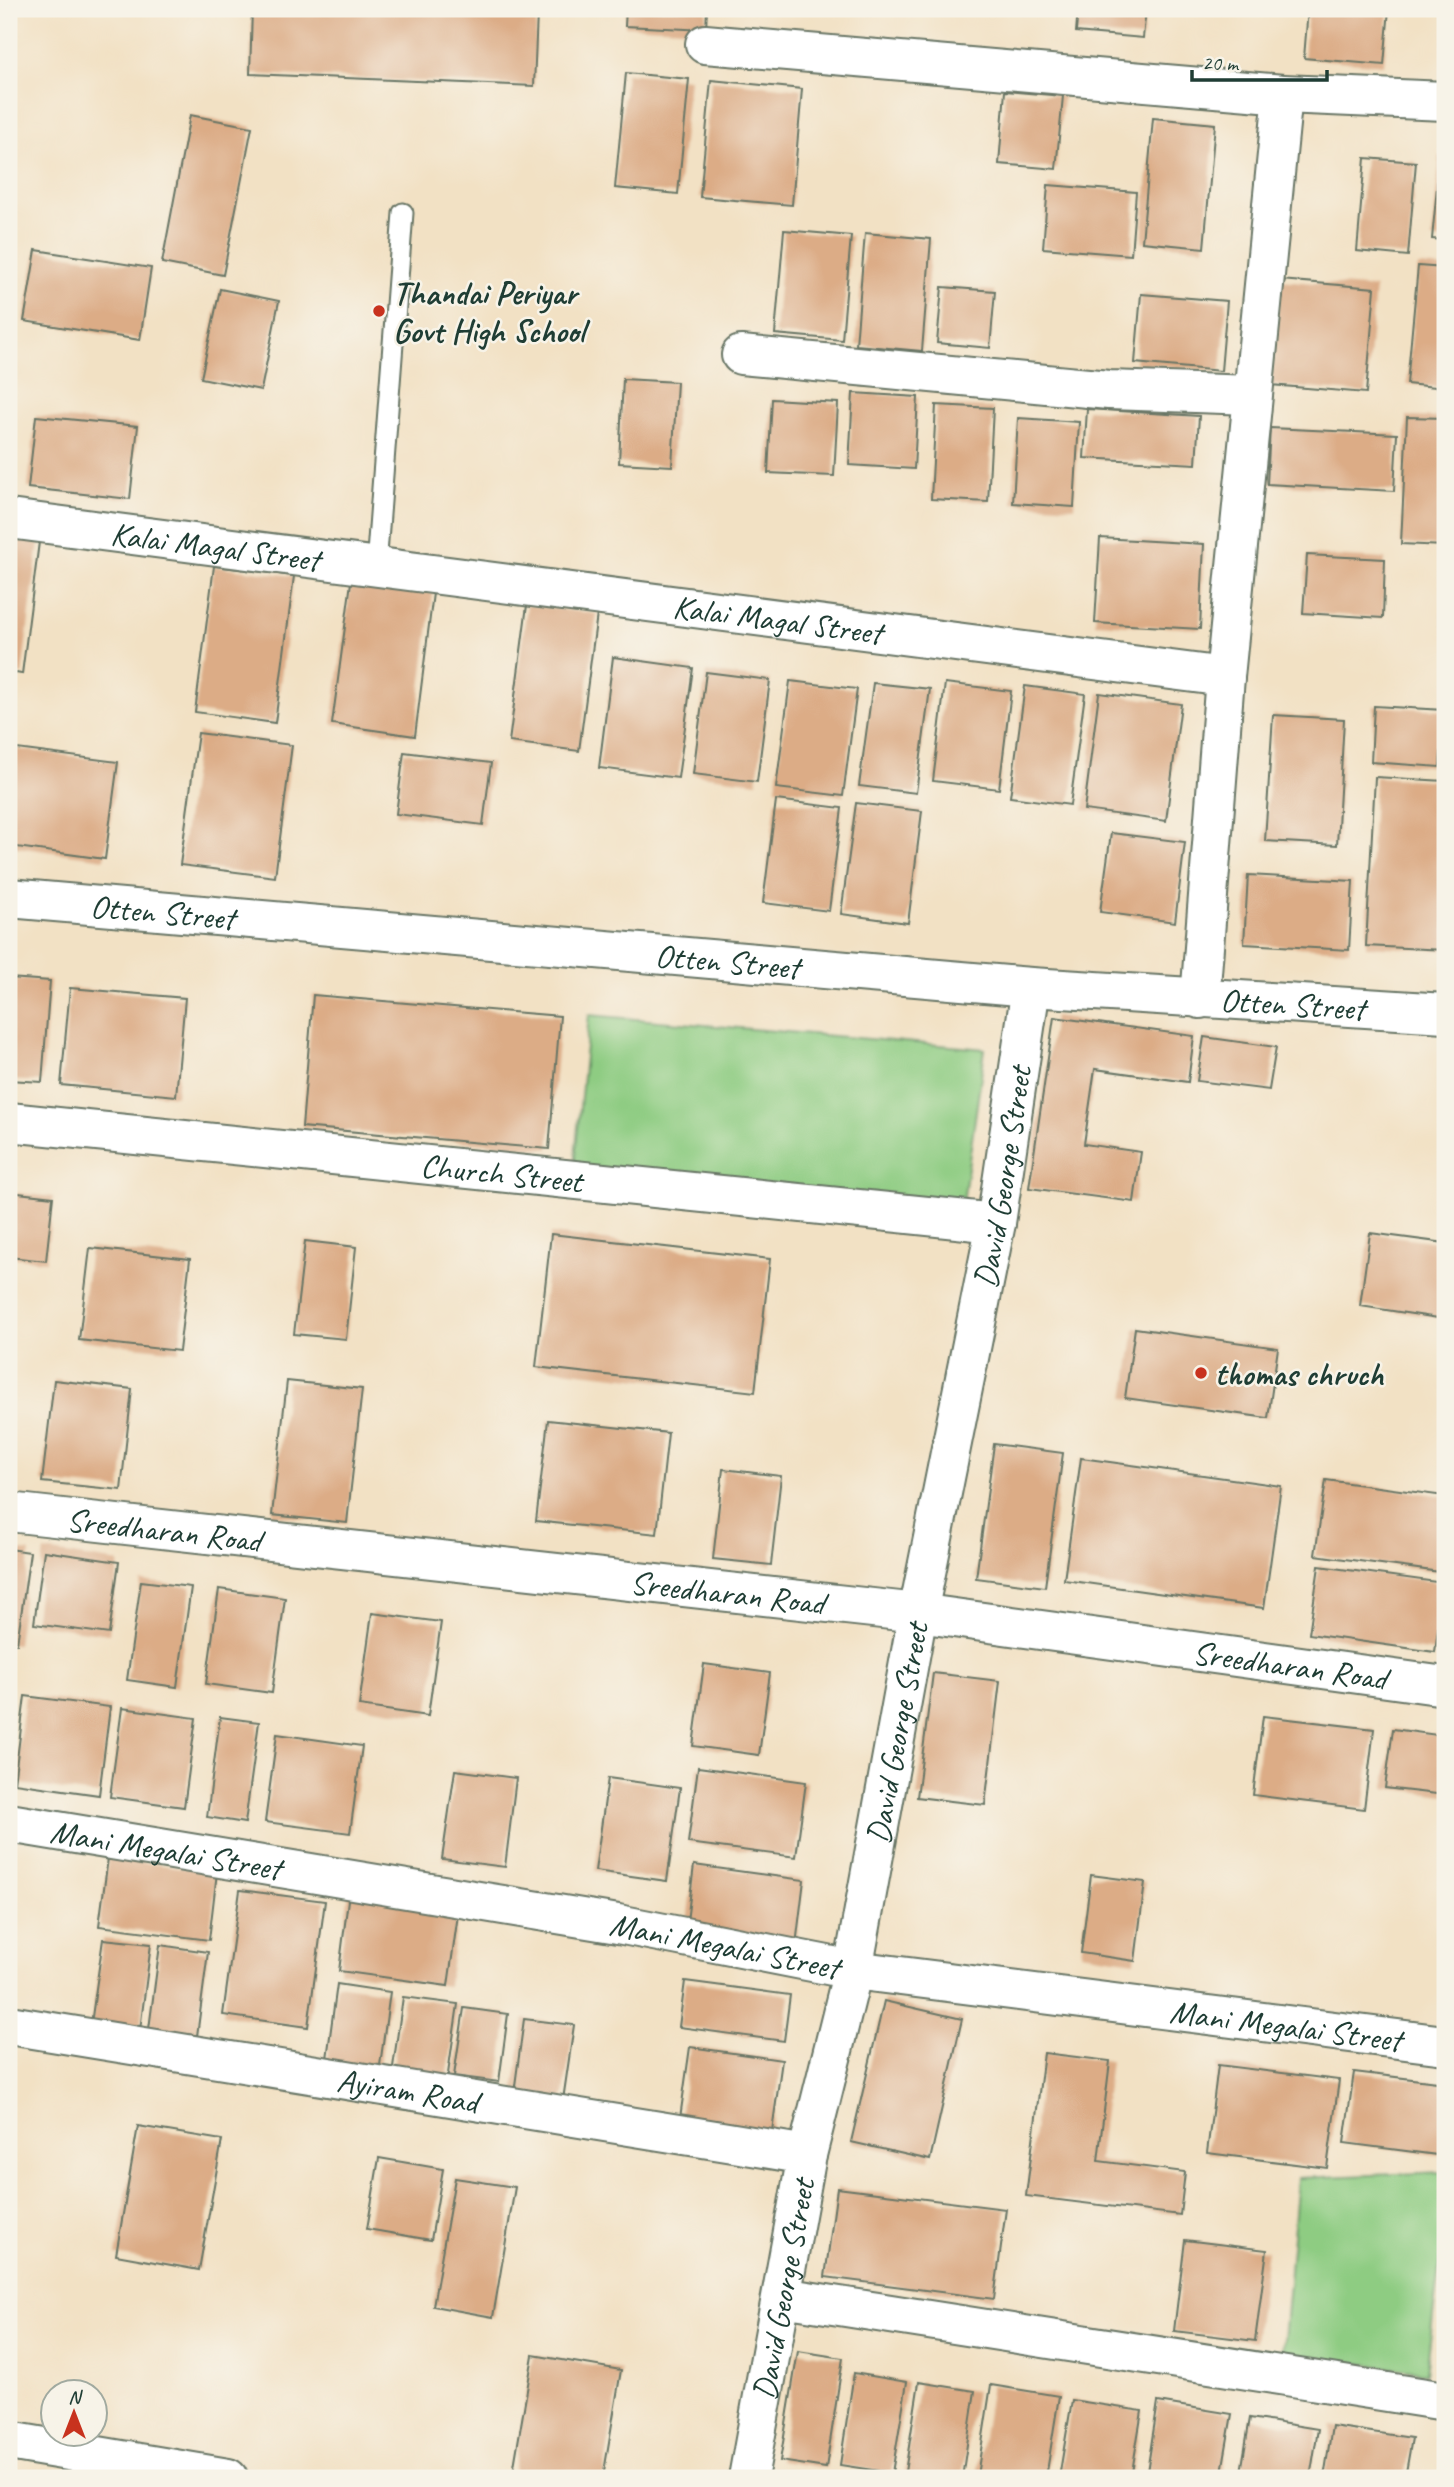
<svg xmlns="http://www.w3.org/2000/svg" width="1454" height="2487" viewBox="0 0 1454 2487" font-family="Caveat,sans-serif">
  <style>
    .green { fill: #8ecc82; stroke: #56845b; stroke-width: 2 }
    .building { fill: #dcac86 }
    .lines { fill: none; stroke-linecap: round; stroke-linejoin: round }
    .service-casing { stroke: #697666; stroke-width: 23 }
    .minor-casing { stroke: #697666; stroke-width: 42 }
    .service { stroke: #fff; stroke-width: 19 }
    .minor { stroke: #fff; stroke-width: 38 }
    .poi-dot { fill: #c8321e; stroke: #f7f3e8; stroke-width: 2.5 }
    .labels { text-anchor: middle; stroke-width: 5; stroke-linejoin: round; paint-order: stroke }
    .poi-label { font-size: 33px; font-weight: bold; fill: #1f3d34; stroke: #f7f3e8; text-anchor: start }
    .street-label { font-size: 33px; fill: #1f3d34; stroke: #f7f3e8 }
  </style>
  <rect width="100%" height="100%" fill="#f7f3e8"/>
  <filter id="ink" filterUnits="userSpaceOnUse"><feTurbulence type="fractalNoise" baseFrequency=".0143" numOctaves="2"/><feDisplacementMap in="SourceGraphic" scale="14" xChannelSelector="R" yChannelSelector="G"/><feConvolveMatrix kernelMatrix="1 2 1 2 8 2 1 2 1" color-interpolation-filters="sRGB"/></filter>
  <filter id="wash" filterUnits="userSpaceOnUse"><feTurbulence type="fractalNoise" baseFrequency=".00686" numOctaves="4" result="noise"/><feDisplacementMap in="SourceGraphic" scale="28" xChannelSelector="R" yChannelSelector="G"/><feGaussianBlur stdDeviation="1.57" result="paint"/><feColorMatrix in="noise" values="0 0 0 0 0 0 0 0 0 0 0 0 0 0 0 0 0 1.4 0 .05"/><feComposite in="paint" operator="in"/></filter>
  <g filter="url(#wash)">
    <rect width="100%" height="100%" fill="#f2e1c4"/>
    <!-- green -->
    <path class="green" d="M589,1015L985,1049L962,1209L574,1168Z
      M1445,2172V2220L1426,2373L1283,2352L1298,2178Z"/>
    <g id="blocks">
      <!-- building -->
      <path class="building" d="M252,9H435L537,13L534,86L250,74Z
        M626,9H707L706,30L625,26Z
        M1078,9H1146L1143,38L1076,32Z
        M1308,9H1389L1384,65L1304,58Z
        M626,73L689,79L678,194L615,188Z
        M711,80L802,89L792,205L700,197Z
        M1005,91L1063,96L1056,169L999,164Z
        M190,115L252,127L223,275L162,263Z
        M1153,118L1215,124L1204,248L1142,242Z
        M1440,156L1445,157V240L1432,239Z
        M1365,158L1416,162L1408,256L1357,251Z
        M1048,185L1136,192L1131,255L1043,248Z
        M784,230L851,236L842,340L775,334Z
        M865,233L931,239L922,351L856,345Z
        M36,250L151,268L140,340L24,321Z
        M1418,266L1445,268V388L1407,384Z
        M1280,280L1375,288L1366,393L1271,385Z
        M942,287L995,291L990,348L937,343Z
        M220,289L279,301L261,390L201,378Z
        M1141,294L1227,301L1221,371L1135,363Z
        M623,379L677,382L672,466L619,463Z
        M853,393L918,397L914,469L849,465Z
        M772,399L838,403L834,476L768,473Z
        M936,405L993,408L988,502L931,499Z
        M1087,409L1199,416L1196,464L1084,458Z
        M36,416L138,426L130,499L28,488Z
        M1407,417L1445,418V546L1401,544Z
        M1018,418L1079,422L1074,507L1013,503Z
        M1270,428L1397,434L1394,491L1267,484Z
        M9,538L39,542L22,674L9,672Z
        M1100,538L1204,544L1200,629L1095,623Z
        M1307,555L1385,559L1383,618L1303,613Z
        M214,566L294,576L275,723L195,712Z
        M351,582L433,593L415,736L332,724Z
        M527,605L597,614L579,751L509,742Z
        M613,657L693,668L678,778L599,768Z
        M706,672L770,680L757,782L693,774Z
        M790,681L857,689L843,796L776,788Z
        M873,683L930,689L916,793L859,786Z
        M945,683L1011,691L999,789L933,781Z
        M1025,686L1085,694L1070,805L1010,797Z
        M1099,693L1181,704L1166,821L1084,810Z
        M1374,706L1444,710L1440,767L1371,762Z
        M1273,715L1344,719L1337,845L1265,841Z
        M198,733L292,745L275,877L180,865Z
        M9,748L118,762L105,859L9,846Z
        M404,752L491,763L483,825L396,814Z
        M1375,777L1445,781V950L1366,946Z
        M776,800L842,808L829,911L763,903Z
        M856,803L922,811L908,923L841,914Z
        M1111,833L1185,842L1175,922L1100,912Z
        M1248,875L1353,881L1349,950L1244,944Z
        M9,978L50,981L42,1082L9,1080Z
        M70,988L185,998L176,1096L61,1085Z
        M313,995L560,1016L549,1149L302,1127Z
        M1054,1017L1194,1036L1188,1082L1095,1069L1084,1144L1141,1152L1134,1202L1029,1188Z
        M1204,1037L1276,1047L1269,1090L1197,1081Z
        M9,1192L53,1197L46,1261L9,1257Z
        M1370,1233L1445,1243V1319L1360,1306Z
        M551,1234L770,1259L755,1392L536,1367Z
        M305,1241L356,1247L346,1339L294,1334Z
        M90,1248L190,1259L179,1351L79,1340Z
        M1135,1328L1278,1348L1268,1418L1125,1398Z
        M54,1380L132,1389L121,1490L42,1482Z
        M287,1381L362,1389L347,1523L272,1515Z
        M548,1420L668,1433L657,1534L536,1521Z
        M994,1444L1063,1453L1045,1587L976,1578Z
        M1081,1458L1281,1486L1264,1608L1064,1580Z
        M723,1469L781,1476L771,1565L713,1559Z
        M1326,1480L1445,1496V1532L1440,1572L1315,1555Z
        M9,1549L30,1552L17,1644L9,1643Z
        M44,1551L119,1562L109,1634L34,1624Z
        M1319,1566L1444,1583L1435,1652L1309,1634Z
        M141,1581L191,1587L177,1687L127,1680Z
        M219,1589L285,1598L272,1693L206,1684Z
        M372,1613L441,1622L428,1716L359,1706Z
        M704,1664L770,1673L759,1755L693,1746Z
        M933,1673L1000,1681L985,1805L917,1797Z
        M25,1696L110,1707L99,1795L14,1783Z
        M122,1708L196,1718L184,1807L110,1797Z
        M1263,1716L1374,1729L1364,1809L1253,1795Z
        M220,1717L259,1722L245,1823L207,1817Z
        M1393,1729L1445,1736V1795L1385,1788Z
        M277,1734L362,1746L350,1833L265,1822Z
        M698,1767L806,1782L796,1857L688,1843Z
        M455,1770L516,1778L505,1867L442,1859Z
        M608,1778L680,1788L667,1881L595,1871Z
        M108,1858L217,1872L209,1940L99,1926Z
        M694,1865L804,1880L796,1945L686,1930Z
        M1091,1875L1145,1882L1135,1961L1081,1953Z
        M240,1890L325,1901L308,2027L223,2015Z
        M349,1892L459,1907L448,1986L339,1971Z
        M103,1939L151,1944L140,2030L91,2024Z
        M160,1945L208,1952L197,2036L149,2029Z
        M685,1981L790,1995L784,2041L679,2027Z
        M337,1984L390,1992L379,2073L326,2066Z
        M403,1997L458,2004L447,2081L392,2074Z
        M884,2001L962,2019L930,2160L851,2142Z
        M464,2008L508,2014L499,2082L454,2076Z
        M524,2019L574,2025L563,2100L514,2093Z
        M690,2047L782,2060L772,2131L680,2118Z
        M1044,2053L1110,2061L1098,2161L1185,2172L1180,2215L1026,2196Z
        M1218,2065L1339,2080L1327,2168L1207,2153Z
        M1354,2072L1445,2083V2156L1344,2143Z
        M138,2126L222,2140L199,2270L116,2255Z
        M379,2158L443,2169L431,2240L367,2229Z
        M455,2178L515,2187L493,2317L433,2306Z
        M837,2188L1006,2209L994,2299L825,2277Z
        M1185,2240L1267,2250L1255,2341L1174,2331Z
        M798,2351L843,2358L826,2468L780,2461Z
        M533,2355L621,2370L603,2478H512Z
        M854,2373L907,2382L892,2473L840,2465Z
        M919,2382L975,2391L962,2478H944L905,2472Z
        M991,2385L1059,2396L1046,2478L977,2476Z
        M1072,2400L1142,2411L1131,2478H1059Z
        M1158,2402L1232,2414L1221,2478H1146Z
        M1250,2418L1318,2429L1310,2478H1240Z
        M1332,2426L1412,2438L1405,2478H1324Z"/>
    </g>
  </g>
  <g filter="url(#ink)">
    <use href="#blocks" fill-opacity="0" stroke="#697666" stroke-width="2"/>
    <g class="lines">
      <!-- service casing -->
      <g class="service-casing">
        <path id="service" d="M376,567L403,213"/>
      </g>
      <!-- minor casing -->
      <g class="minor-casing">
        <g id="minor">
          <path d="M705,44L1283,94L1445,101"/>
          <path d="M741,355L1109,390L1252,395"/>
          <path id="s1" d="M9,519L1225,677"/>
          <path id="s2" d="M9,898L1031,987L1445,1013"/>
          <path d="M1200,999L1225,677L1283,94"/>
          <path id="s3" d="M9,1122L996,1223"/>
          <path id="s4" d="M9,1512L918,1613L1445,1686"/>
          <path id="s5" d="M9,1823L618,1924L853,1970L1445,2045"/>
          <path id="s6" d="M9,2025L807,2155"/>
          <path d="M782,2297L1445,2401"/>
          <path d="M9,2441L228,2478"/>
          <path id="s7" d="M748,2478L807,2155L853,1970L918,1613L996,1223L1031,987"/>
        </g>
      </g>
      <!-- service -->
      <use href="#service" class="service"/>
      <!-- minor -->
      <use href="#minor" class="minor"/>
    </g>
  </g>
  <!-- markers -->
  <g class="poi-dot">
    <circle cx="379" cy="311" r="7"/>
    <circle cx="1201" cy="1373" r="7"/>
  </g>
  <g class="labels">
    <!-- poi labels -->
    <g class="poi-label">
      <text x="393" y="304">Thandai Periyar<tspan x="393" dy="38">Govt High School</tspan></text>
      <text x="1215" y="1385">thomas chruch</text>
    </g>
    <!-- street labels -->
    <g class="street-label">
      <text dy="12" stroke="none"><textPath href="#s1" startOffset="208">Kalai Magal Street</textPath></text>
      <text dy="12" stroke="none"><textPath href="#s1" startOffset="775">Kalai Magal Street</textPath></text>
      <text dy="12" stroke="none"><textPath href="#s2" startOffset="154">Otten Street</textPath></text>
      <text dy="12" stroke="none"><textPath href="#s2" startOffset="721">Otten Street</textPath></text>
      <text dy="12" stroke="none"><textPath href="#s2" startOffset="1288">Otten Street</textPath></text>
      <text dy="12" stroke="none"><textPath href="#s3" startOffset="495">Church Street</textPath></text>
      <text dy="12" stroke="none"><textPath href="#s7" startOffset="1326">David George Street</textPath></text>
      <text dy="12" stroke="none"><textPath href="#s4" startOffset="156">Sreedharan Road</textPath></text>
      <text dy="12" stroke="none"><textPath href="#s4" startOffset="723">Sreedharan Road</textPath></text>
      <text dy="12" stroke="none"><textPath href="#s4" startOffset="1290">Sreedharan Road</textPath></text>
      <text dy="12" stroke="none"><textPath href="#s7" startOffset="760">David George Street</textPath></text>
      <text dy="12" stroke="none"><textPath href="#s5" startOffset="159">Mani Megalai Street</textPath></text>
      <text dy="12" stroke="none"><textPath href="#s5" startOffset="726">Mani Megalai Street</textPath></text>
      <text dy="12" stroke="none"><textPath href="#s5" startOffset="1293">Mani Megalai Street</textPath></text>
      <text dy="12" stroke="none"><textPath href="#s6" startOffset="404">Ayiram Road</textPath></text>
      <text dy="12" stroke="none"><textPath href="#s7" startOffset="192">David George Street</textPath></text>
    </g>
  </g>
  <!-- margin -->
  <rect width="1454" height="2487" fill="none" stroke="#f7f3e8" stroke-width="35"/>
  <!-- north arrow -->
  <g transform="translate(74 2413)"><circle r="33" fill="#f7f3e8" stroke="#a1aaa0" stroke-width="2"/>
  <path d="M0-5L12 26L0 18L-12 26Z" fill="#c8321e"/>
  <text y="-10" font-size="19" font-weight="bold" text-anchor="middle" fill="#1f3d34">N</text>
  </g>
  <!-- scale -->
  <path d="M1192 70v10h135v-10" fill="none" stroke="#1f3d34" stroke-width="3.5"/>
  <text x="1202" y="70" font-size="21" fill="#1f3d34" stroke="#f7f3e8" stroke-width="5" paint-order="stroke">20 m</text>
</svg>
